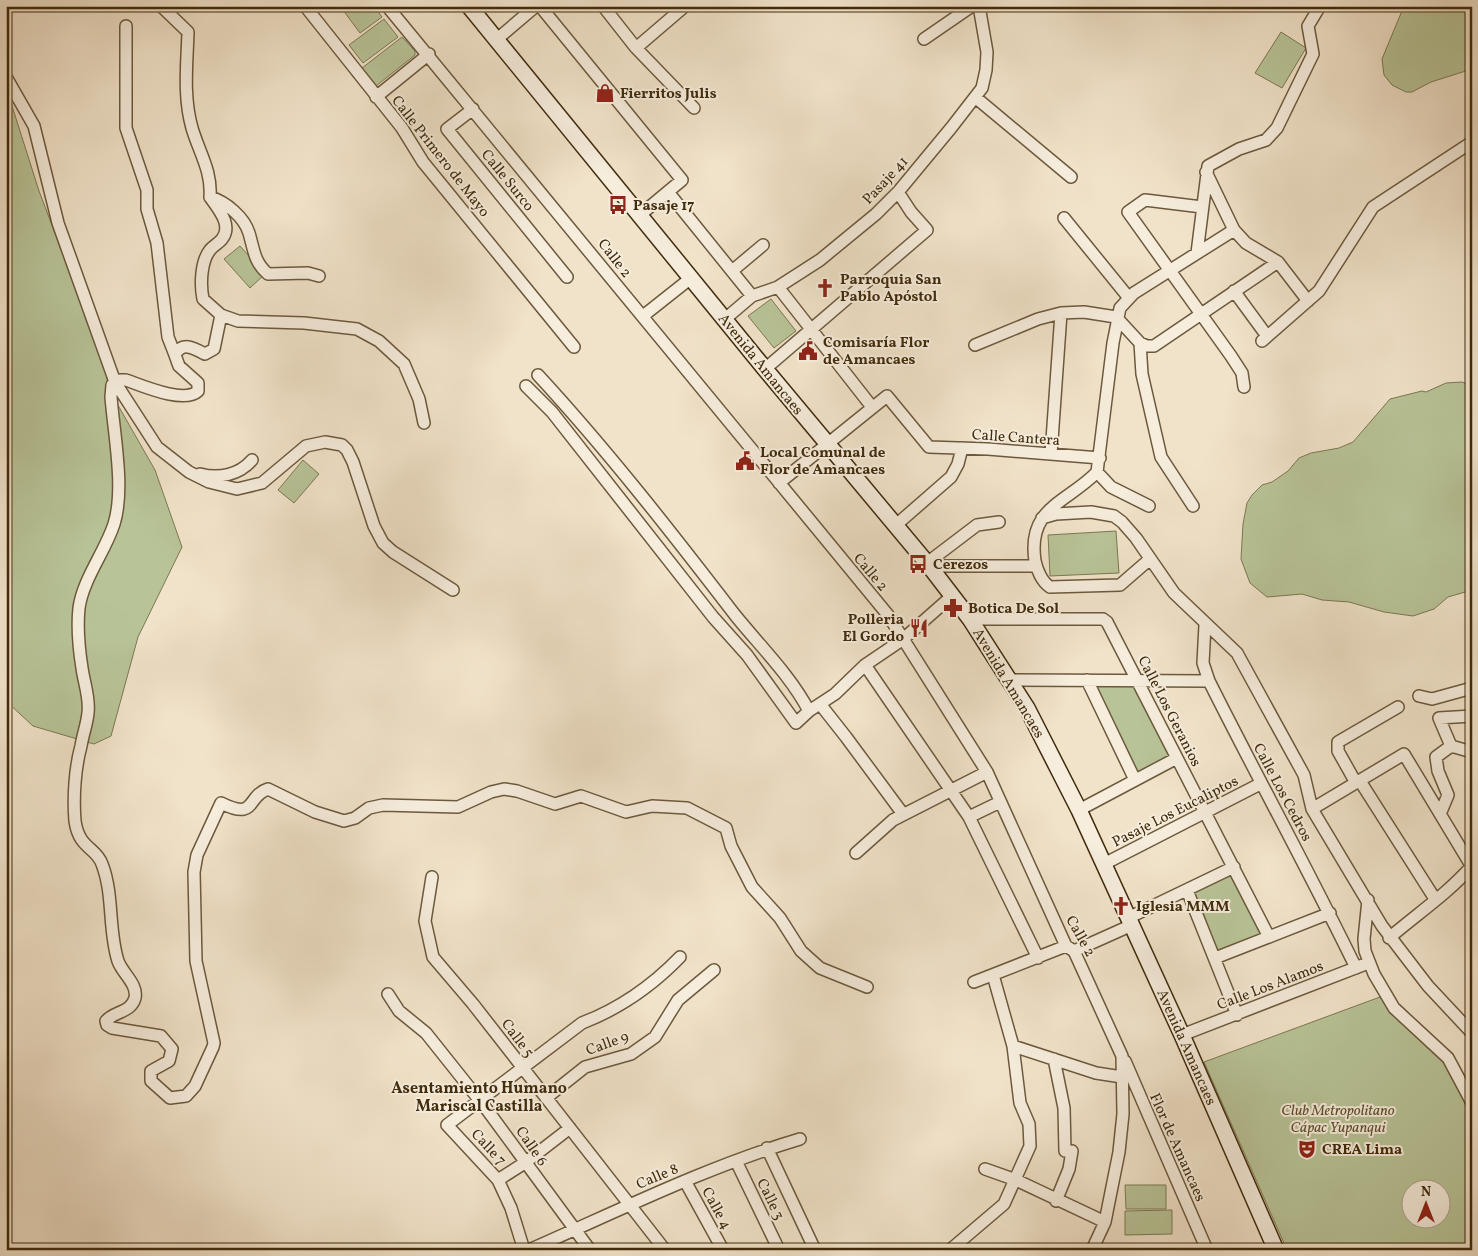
<svg xmlns="http://www.w3.org/2000/svg" width="1478" height="1256" viewBox="0 0 1478 1256" font-family="Vollkorn,serif">
  <style>
    .green { fill: #b8c498; stroke: #7c7852; fill-rule: evenodd }
    .lines { fill: none; stroke-linecap: round; stroke-linejoin: round }
    .street-casing { stroke: #6c593c; stroke-width: 14 }
    .secondary-casing { stroke: #402b0c; stroke-width: 18 }
    .street { stroke: #f6eddd; stroke-width: 11 }
    .secondary { stroke: #f6eddd; stroke-width: 15 }
    .labels { text-anchor: middle; stroke-width: 4; stroke-linejoin: round; paint-order: stroke }
    .poi-label { font-size: 15px; font-weight: bold; fill: #402b0c; stroke: #f6eddd; text-anchor: start }
    .street-label { font-size: 15px; fill: #402b0c; stroke: #f6eddd }
    .park-label { font-size: 15px; font-style: italic; fill: #5e512f; stroke: #f6eddd }
    .neighbourhood-label { font-size: 16px; font-weight: bold; fill: #402b0c; stroke: #f6eddd }
  </style>
  <rect width="100%" height="100%" fill="#f1e3ca"/>
  <filter id="stains"><feTurbulence type="fractalNoise" baseFrequency=".004" numOctaves="4"/><feColorMatrix values="0 0 0 0 .2 0 0 0 0 .09 0 0 0 0 .02 0 0 0 .5 -.17"/></filter>
  <radialGradient id="worn" r=".72"><stop offset=".6" stop-color="#630" stop-opacity="0"/><stop offset="1" stop-color="#630" stop-opacity=".3"/></radialGradient>
  <!-- green -->
  <path class="green" d="M340,6H374L382,17L360,33Z
    M1404,6H1472V69L1431,82L1412,92H1406L1392,85L1384,75L1382,59Z
    M384,19L398,37L363,63L349,45Z
    M1281,32L1306,48L1282,88L1255,73Z
    M402,37L415,51V55L376,86L362,68Z
    M6,87L39,191L99,349L111,393L155,470L182,547L138,637L111,736L94,744L33,726L6,701Z
    M240,246L265,274L250,288L224,259Z
    M771,299L796,331L774,348L748,316Z
    M1462,382L1472,386V590L1448,597L1434,609L1413,616L1384,612L1349,602L1322,600L1302,594L1267,597L1250,583L1241,559L1243,524L1247,503L1252,495L1262,485L1272,482L1288,471L1299,458L1311,453L1339,448L1353,442L1390,399L1422,391L1426,392L1446,383Z
    M303,460L319,474L294,503L278,490Z
    M1116,531L1119,573L1050,576L1048,535Z
    M1134,683L1172,755L1136,775L1095,685Z
    M1232,873L1262,933L1218,952L1193,891Z
    M1380,997L1392,1011L1446,1062L1472,1113V1250H1287L1204,1062ZM1410,1188H1440V1218H1410Z
    M1125,1185H1166V1209H1126Z
    M1172,1210V1234L1125,1235V1211Z"/>
  <g class="lines">
    <!-- street casing -->
    <g class="street-casing">
      <path id="street" d="M161,6L188,32C187,65 183,96 192,128C199,152 212,171 210,197C226,202 244,217 249,233C254,250 254,262 268,274L308,273L319,276
        M305,6L402,128L423,162L574,347
        M387,6L888,615L987,772L1066,946L1074,951L1122,1056L1123,1114L1119,1152L1105,1222L1092,1250
        M540,6L682,180L640,215
        M603,6L636,48L694,108
        M126,26V128L147,190V209L157,243L168,337L175,355
        M924,39L972,6
        M496,40L536,6
        M636,48L685,6
        M6,77L34,126L58,223L115,382L157,447L189,472L209,482L237,489L262,483L306,446L325,442L342,445L347,450L353,462L374,526L383,543L393,552L453,590
        M376,97L429,54
        M975,97L1071,177
        M473,109L447,129L567,277
        M1206,172L1234,230L1246,243L1278,262L1308,301
        M668,192L752,296
        M210,197C218,209 233,225 222,239C219,243 213,246 210,250C201,261 200,284 203,299L221,315L214,349L205,354C194,348 182,341 175,355L179,366L198,383V391C184,404 143,386 126,380H120L112,385L111,397C114,435 125,489 114,524C105,552 83,579 79,608C77,627 79,649 82,668C84,683 90,698 88,713C87,724 83,734 81,746C75,768 73,797 75,821C79,849 96,847 102,864C114,895 108,930 118,961C122,973 138,984 135,998C131,1013 114,1011 106,1021L107,1025L112,1028L161,1036L172,1049L169,1061L151,1071V1081L170,1098L186,1096L195,1086L213,1047L214,1043L196,961L194,872L197,855L221,803C257,821 246,796 268,789L315,812L344,821L355,818L369,808L383,805L458,807L491,792L504,789L517,791L555,804L581,796L626,812L652,806L687,808L726,828L731,846L752,887L780,918L801,951L820,968L867,987
        M1202,207L1145,200L1128,212L1231,356L1242,373L1244,387
        M1064,218L1129,298
        M1197,253L1208,166L1239,149L1266,140L1277,128L1313,54L1308,26L1320,6
        M732,271L763,245
        M778,287L872,407
        M1234,291L1267,336
        M221,315L238,321L304,323L357,329L379,341L404,364L419,399L424,423
        M643,316L691,278
        M725,319L752,296L778,287L820,260L876,214L898,192L951,128L982,88L986,70L987,52L979,6
        M1262,341L1319,291L1373,207L1472,142
        M1140,343L1147,346H1154L1278,262
        M975,345L1038,319L1061,313L1084,312L1116,317L1140,343L1142,374L1161,457L1193,506
        M765,369L927,230L911,212L898,192
        M538,375C608,451 672,533 735,615C760,646 790,675 809,711
        M526,386L552,412L713,617L747,655L796,723L809,711L835,694L865,665L902,640L953,595
        M1051,454L1061,313
        M1097,472L1111,487L1149,506
        M200,474C219,479 239,475 252,460
        M779,483L887,396L929,447L988,449L1100,458
        M1042,518L1056,514L1091,512L1114,516L1122,522L1136,538L1174,593L1237,653L1304,775L1312,809L1382,926L1428,986L1472,1033
        M896,525L951,477L958,464L962,448
        M1150,559L1120,585L1050,587C1042,582 1037,570 1035,561C1027,507 1067,503 1097,472L1113,343L1120,308L1134,293L1234,230
        M927,563L977,525L999,522
        M930,566H1036
        M970,619H1103L1107,622L1269,937
        M1205,625L1203,663L1209,681C1257,777 1309,871 1356,968
        M865,665L969,817L1038,958
        M1009,680L1209,681
        M1087,680L1135,780
        M1419,696L1432,699L1472,688
        M820,704L846,737L903,814
        M1451,746L1439,718L1472,716
        M1360,781L1435,899
        M1356,783L1338,751V742L1398,707
        M1312,809L1404,754L1472,867
        M1079,810L1177,758
        M1440,814L1448,795L1438,771L1436,757L1451,746L1472,752
        M969,817L1000,802
        M856,853L893,820L987,772
        M1104,864L1260,784
        M432,877L425,921L433,957L473,1004L665,1250
        M1187,890L1237,1015
        M1368,900L1364,939L1365,951L1374,974L1394,1008L1448,1058L1472,1103
        M1128,918L1234,867
        M1389,938C1417,914 1447,894 1471,867
        M1074,951L1132,925
        M1215,958L1330,913
        M993,975L1013,1046
        M974,982L1066,946
        M388,994L399,1011L426,1033L485,1107L590,1250
        M1182,1035L1363,965
        M1054,1059L1064,1108L1065,1151
        M1125,1061L1207,1250
        M546,1098L585,1067L631,1054L655,1037L678,1000L714,970
        M767,1148L815,1250
        M736,1161L779,1250
        M985,1169L1016,1180L1105,1222
        M498,1180L526,1162L570,1128
        M685,1181L723,1250
        M1056,1201L1069,1169L1072,1151
        M524,1250L511,1208L498,1180L447,1125L582,1023C621,1008 651,987 680,957
        M529,1250C618,1211 706,1167 800,1139
        M950,1250L1004,1204L1030,1146L1029,1124L1020,1103L1013,1046L1096,1073L1122,1077"/>
    </g>
    <!-- secondary casing -->
    <g class="secondary-casing">
      <path id="secondary" d="M469,6L765,369L927,563L970,619L1027,708L1079,810L1182,1035L1276,1250"/>
    </g>
    <!-- street -->
    <use href="#street" class="street"/>
    <!-- secondary -->
    <use href="#secondary" class="secondary"/>
  </g>
  <!-- icons -->
  <defs>
    <g id="shop-bare" transform="scale(1.5)"><path d="M-5-2.5h2.3a2.7 3.5 0 0 1 5.4 0H5L5.5 6h-11ZM-1.5-2.5h3a1.5 2.3 0 0 0-3 0Z" fill="#8f2418" stroke="#f6eddd" stroke-width="2.5" paint-order="stroke"/></g>
    <g id="bus-bare" transform="scale(1.5)"><path d="M-5-6H5V4H4V6H2V4H-2V6H-4V4H-5ZM-3.5-4V0h7V-4ZM-3.5 1.2v1.5H-2V1.2ZM2 1.2v1.5H3.5V1.2Z" fill="#8f2418" stroke="#f6eddd" stroke-width="2.5" paint-order="stroke"/></g>
    <g id="church-bare" transform="scale(1.5)"><path d="M-1.2-6h2.4v3.5h3.3v2.4h-3.3V6h-2.4V-.1h-3.3v-2.4h3.3Z" fill="#8f2418" stroke="#f6eddd" stroke-width="2.5" paint-order="stroke"/></g>
    <g id="civic-bare" transform="scale(1.5)"><path d="M-.6-6.5H3V-4.5H.6V-3L4-1V1h2V6H-6V1h2V-1L-.6-3ZM-1.2 2.5V6h2.4V2.5Z" fill="#8f2418" stroke="#f6eddd" stroke-width="2.5" paint-order="stroke"/></g>
    <g id="pharmacy-bare" transform="scale(1.5)"><path d="M-2-6h4v4h4v4h-4v4h-4v-4h-4v-4h4Z" fill="#8f2418" stroke="#f6eddd" stroke-width="2.5" paint-order="stroke"/></g>
    <g id="restaurant-bare" transform="scale(1.5)"><path d="M-5-6h1v4h1v-4h1v4h1v-4h1v5L-1.5 .5V6h-2V.5L-5-1ZM5-6V6H3V1.5H1.5Q1.5-4 5-6Z" fill="#8f2418" stroke="#f6eddd" stroke-width="2.5" paint-order="stroke"/></g>
    <g id="theatre-bare" transform="scale(1.5)"><path d="M-5-5.5Q0-4 5-5.5V0Q5 5 0 6Q-5 5-5 0ZM-3.3-2.5H-1v1.5H-3.3ZM1-2.5H3.3v1.5H1ZM-2.8 1Q0 5.5 2.8 1Z" fill="#8f2418" stroke="#f6eddd" stroke-width="2.5" paint-order="stroke"/></g>
  </defs>
  <g fill-rule="evenodd">
    <use href="#shop-bare" x="605" y="93"/>
    <use href="#bus-bare" x="618" y="205"/>
    <use href="#church-bare" x="825" y="288"/>
    <use href="#civic-bare" x="808" y="351"/>
    <use href="#civic-bare" x="745" y="461"/>
    <use href="#bus-bare" x="918" y="564"/>
    <use href="#pharmacy-bare" x="953" y="608"/>
    <use href="#restaurant-bare" x="919" y="628"/>
    <use href="#church-bare" x="1121" y="906"/>
    <use href="#theatre-bare" x="1307" y="1149"/>
  </g>
  <g class="labels">
    <!-- poi labels -->
    <g class="poi-label">
      <text x="620" y="98">Fierritos Julis</text>
      <text x="633" y="210">Pasaje 17</text>
      <text x="840" y="284">Parroquia San<tspan x="840" dy="17">Pablo Apóstol</tspan></text>
      <text x="823" y="347">Comisaría Flor<tspan x="823" dy="17">de Amancaes</tspan></text>
      <text x="760" y="457">Local Comunal de<tspan x="760" dy="17">Flor de Amancaes</tspan></text>
      <text x="933" y="569">Cerezos</text>
      <text x="968" y="613">Botica De Sol</text>
      <text x="904" y="624" text-anchor="end">Polleria<tspan x="904" dy="17">El Gordo</tspan></text>
      <text x="1136" y="911">Iglesia MMM</text>
      <text x="1322" y="1154">CREA Lima</text>
    </g>
    <!-- street labels -->
    <g class="street-label">
      <text transform="translate(441 156) rotate(52)" y="5">Calle Primero de Mayo</text>
      <text transform="translate(508 180) rotate(51)" y="5">Calle Surco</text>
      <text transform="translate(885 180) rotate(-47)" y="5">Pasaje 41</text>
      <text transform="translate(615 258) rotate(52)" y="5">Calle 2</text>
      <text transform="translate(761 364) rotate(51)" y="5">Avenida Amancaes</text>
      <text transform="translate(1016 437) rotate(4)" y="5">Calle Cantera</text>
      <text transform="translate(871 572) rotate(50)" y="5">Calle 2</text>
      <text transform="translate(1009 683) rotate(59)" y="5">Avenida Amancaes</text>
      <text transform="translate(1170 711) rotate(63)" y="5">Calle Los Geranios</text>
      <text transform="translate(1283 792) rotate(62)" y="5">Calle Los Cedros</text>
      <text transform="translate(1175 811) rotate(-27)" y="5">Pasaje Los Eucaliptos</text>
      <text transform="translate(1081 936) rotate(61)" y="5">Calle 2</text>
      <text transform="translate(1270 985) rotate(-21)" y="5">Calle Los Alamos</text>
      <text transform="translate(518 1038) rotate(53)" y="5">Calle 5</text>
      <text transform="translate(607 1043) rotate(-20)" y="5">Calle 9</text>
      <text transform="translate(1187 1047) rotate(66)" y="5">Avenida Amancaes</text>
      <text transform="translate(532 1146) rotate(56)" y="5">Calle 6</text>
      <text transform="translate(489 1147) rotate(47)" y="5">Calle 7</text>
      <text transform="translate(1178 1147) rotate(66)" y="5">Flor de Amancaes</text>
      <text transform="translate(657 1176) rotate(-23)" y="5">Calle 8</text>
      <text transform="translate(771 1199) rotate(64)" y="5">Calle 3</text>
      <text transform="translate(717 1208) rotate(61)" y="5">Calle 4</text>
    </g>
    <!-- park labels -->
    <g class="park-label">
      <text x="1338" y="1115">Club Metropolitano<tspan x="1338" dy="17">Cápac Yupanqui</tspan></text>
    </g>
    <!-- neighbourhood labels -->
    <g class="neighbourhood-label">
      <text x="479" y="1093">Asentamiento Humano<tspan x="479" dy="18">Mariscal Castilla</tspan></text>
    </g>
  </g>
  <!-- margin -->
  <rect width="1478" height="1256" fill="none" stroke="#f1e3ca" stroke-width="25"/>
  <rect x="8" y="8" width="1463" height="1241" fill="none" stroke="#402b0c" stroke-width="2.5"/>
  <rect x="12" y="12" width="1453" height="1231" fill="none" stroke="#402b0c"/>
  <!-- north arrow -->
  <g transform="translate(1426 1204)"><circle r="24" fill="#f6eddd" stroke="#ad9f89"/>
  <path d="M0-4L9 19L0 12L-9 19Z" fill="#8f2418"/>
  <text y="-8" font-size="14" font-weight="bold" text-anchor="middle" fill="#402b0c">N</text>
  </g>
  <rect width="100%" height="100%" filter="url(#stains)"/>
  <rect width="100%" height="100%" fill="url(#worn)"/>
</svg>
